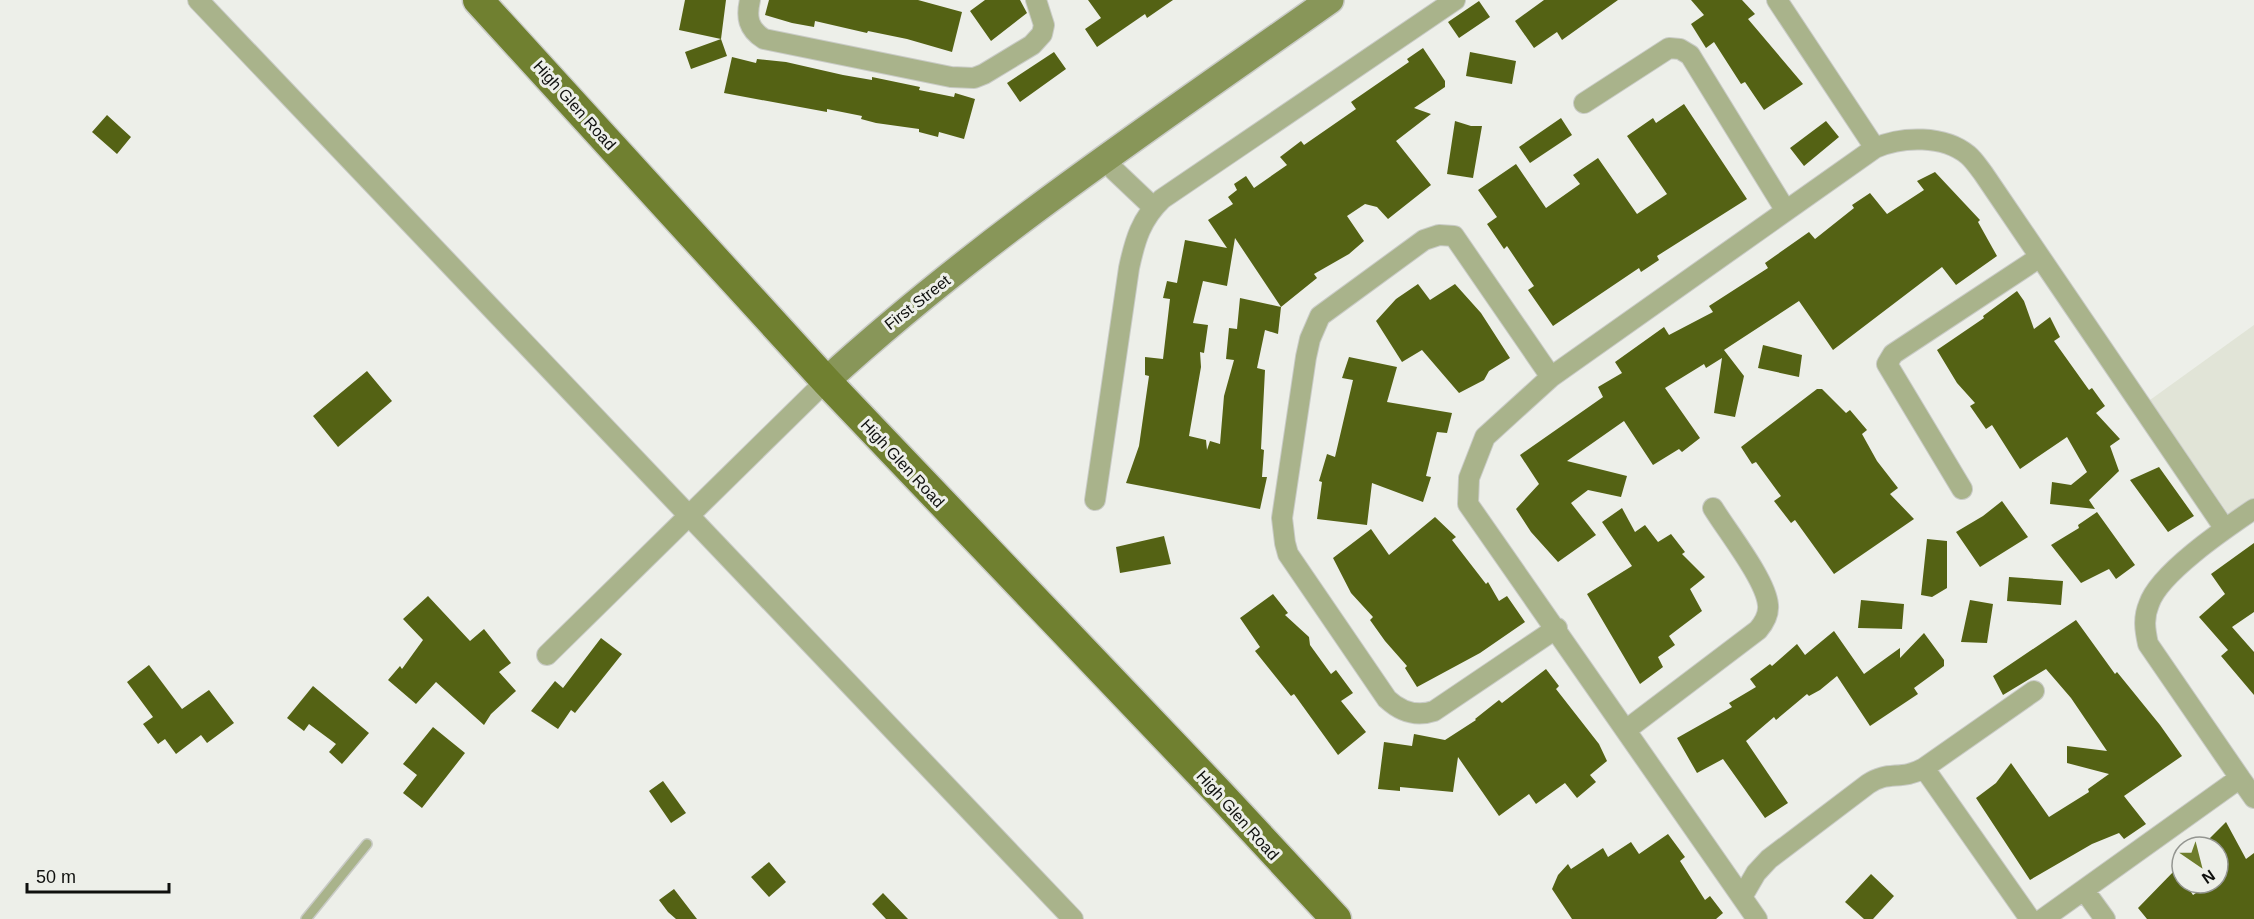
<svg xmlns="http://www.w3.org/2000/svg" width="2254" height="919" viewBox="0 0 2254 919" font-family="Helvetica,sans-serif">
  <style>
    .built { fill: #e1e4d7 }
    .building { fill: #546214; fill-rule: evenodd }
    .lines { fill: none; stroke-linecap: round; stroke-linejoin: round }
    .lane-casing { stroke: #c9cbc6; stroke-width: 12 }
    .street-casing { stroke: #c9cbc6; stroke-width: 22 }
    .secondary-casing { stroke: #c9cbc6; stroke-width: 30 }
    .primary-casing { stroke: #c9cbc6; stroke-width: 33 }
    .lane { stroke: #a9b38b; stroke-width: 9 }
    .street { stroke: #a9b38b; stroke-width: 20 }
    .secondary { stroke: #889659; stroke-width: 27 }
    .primary { stroke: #708030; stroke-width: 30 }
    .labels { text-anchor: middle; stroke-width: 6; stroke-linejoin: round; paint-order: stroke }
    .street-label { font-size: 16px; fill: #0f100e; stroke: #edefe9 }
  </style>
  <rect width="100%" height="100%" fill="#edefe9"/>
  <!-- built -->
  <path class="built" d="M2254,325V499L2229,515L2150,400Z"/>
  <!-- building -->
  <path class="building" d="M685,0H726L721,39L679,30Z
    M769,0H918L962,12L952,52L907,39L868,31L867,33L815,21L814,27L792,23L765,15Z
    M985,0H1020L1027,13L991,41L970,11Z
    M1088,0H1173L1147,18L1145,14L1097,47L1085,29L1101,18Z
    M1544,0H1618L1562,40L1557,32L1534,48L1515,21Z
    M1691,0H1742L1755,14L1748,19L1803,84L1764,110L1745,82L1741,84L1714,42L1706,48L1691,24L1704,15Z
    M1479,1L1490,17L1459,38L1448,22Z
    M721,39L727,56L691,69L685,52Z
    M1423,48L1445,81V87L1414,108L1431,114L1396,141L1431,185L1388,219L1377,207L1365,204L1347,216L1364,241L1349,254L1314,274L1317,278L1281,307L1278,334L1265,330L1257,368L1265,370L1261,449L1264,450L1262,477H1267L1260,509L1126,483L1139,446L1149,376L1145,375V357L1163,359L1170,299L1163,298L1167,281L1177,283L1185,240L1227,248L1208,220L1233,204L1228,197L1237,190L1234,184L1246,176L1254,188L1287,165L1280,157L1301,141L1304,145L1356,109L1351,102L1409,62L1407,59ZM1235,238L1281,307L1240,298L1237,329L1229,328L1226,359L1234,360L1224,396L1220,444L1210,441L1207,450L1206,440L1189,436L1201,367L1200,352L1204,353L1208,325L1193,323L1203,281L1227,286Z
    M1054,52L1066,69L1020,102L1007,83Z
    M1470,52L1516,61L1512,84L1466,76Z
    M732,57L756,63L757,59L786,62L843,75L872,80V77L920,87L919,90L954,97L955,93L975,99L964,139L939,132L938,137L919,132V129L876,123L861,119L862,116L827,109V112L724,93Z
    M1684,104L1747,199L1657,256L1659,260L1641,272L1639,268L1553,326L1528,290L1534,286L1507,246L1504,249L1487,224L1497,217L1478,190L1516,164L1546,208L1580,184L1573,175L1598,158L1637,214L1667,194L1627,136L1653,118L1656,123Z
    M107,115L131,137L117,154L92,132Z
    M1561,118L1572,135L1530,163L1519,147Z
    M1455,121L1471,126H1482L1473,178L1447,174Z
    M1826,121L1839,137L1804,166L1790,148Z
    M1935,172L1980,220L1978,222L1997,256L1956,285L1942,267L1833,350L1799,301L1724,350L1744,376L1735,417L1714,413L1722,358L1706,368L1704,364L1665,388L1700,438L1682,452L1679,449L1653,465L1624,421L1567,461L1627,476L1621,497L1588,490L1571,503L1596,535L1558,562L1531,532L1516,509L1539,484L1520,455L1603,397L1598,387L1622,373L1615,362L1664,327L1669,335L1713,312L1709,306L1768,268L1765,263L1809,232L1815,239L1854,208L1852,205L1870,193L1887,214L1924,190L1917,181Z
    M1418,284L1430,300L1455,284L1481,313L1510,358L1489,371L1484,380L1459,393L1422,350L1402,362L1376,321L1396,299Z
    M2017,291L2024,301L2034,329L2050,317L2060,337L2054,341L2089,390L2092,388L2105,406L2096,413L2120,439L2110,446L2119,471L2089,500L2095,509L2050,504L2052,482L2071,485L2087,472L2067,437L2020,469L1992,425L1986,429L1970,406L1975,403L1957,383L1937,350L1984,318L1983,316Z
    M1763,345L1802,355L1799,377L1758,368Z
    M1349,357L1397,367L1387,402L1452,413L1447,433L1437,432L1426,476L1431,477L1423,502L1372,483L1367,525L1317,519L1322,482L1319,481L1327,454L1335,457L1353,380L1342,378Z
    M367,371L392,401L338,447L313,416Z
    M1817,389H1822L1846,413L1850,410L1867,430L1862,434L1877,461L1898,488L1890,494L1914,519L1834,574L1795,520L1791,523L1774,501L1781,496L1756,462L1752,464L1741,447Z
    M2159,467L2194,516L2168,532L2130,480Z
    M2002,501L2028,537L1980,567L1956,532L1983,516Z
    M1622,508L1635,532L1645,525L1658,542L1671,534L1685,552L1682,554L1705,577L1690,589L1702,611L1669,636L1675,645L1658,657L1663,667L1640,684L1587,594L1632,566L1602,522Z
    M2097,512L2135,565L2116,579L2109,569L2081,583L2051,545L2079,528L2078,525Z
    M1435,517L1456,537L1452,540L1486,584L1488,582L1499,601L1507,596L1525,622L1480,653L1417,687L1405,668L1407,666L1385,641L1370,620L1373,617L1351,593L1333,558L1371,529L1389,555Z
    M1164,536L1171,564L1120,573L1116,547Z
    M1927,539L1947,541V588L1932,597L1921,595Z
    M2254,543V612L2232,627L2254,652V695L2221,656L2228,650L2199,617L2225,594L2211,574Z
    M2009,577L2063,581L2061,605L2007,601Z
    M1273,594L1288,613L1285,615L1309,637L1310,645L1331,674L1336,670L1353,693L1341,701L1366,732L1338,755L1294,694L1291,696L1255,651L1260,647L1240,618Z
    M428,596L470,641L484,629L511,663L499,672L516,691L491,714L484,725L436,682L416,704L388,680L400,666L402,669L423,640L403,619Z
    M1861,600L1904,604L1902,629L1858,628Z
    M1970,600L1993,604L1987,643L1961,642Z
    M2076,620L2115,674L2117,672L2160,725L2182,756L2124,796L2146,824L2124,839L2119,833L2092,844L2030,880L1976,798L1996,783L2011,763L2049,817L2089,792L2088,789L2109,774L2067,763V746L2107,751L2071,698L2046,669L2003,695L1993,676Z
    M1834,631L1864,674L1900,648V658L1924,633L1944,660V666L1914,688L1918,694L1870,726L1837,676L1820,690L1809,696L1807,694L1776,720L1774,717L1746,741L1788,803L1765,818L1723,759L1697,773L1677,738L1732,707L1729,703L1756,687L1750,679L1770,664L1772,666L1797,644L1805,655Z
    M601,638L622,654L575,713L571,710L558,729L531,711L555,681L563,688Z
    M149,665L182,709L209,690L234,723L207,743L201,735L176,754L165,739L158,744L143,724L153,717L127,682Z
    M1546,669L1559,686L1556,689L1599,744L1607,761L1590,775L1596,782L1577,798L1565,783L1536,804L1529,794L1499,816L1458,757L1453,792L1400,787V791L1378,789L1384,742L1412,746L1414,734L1445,740L1476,720L1475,719L1499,700L1502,703Z
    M313,686L369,733L342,764L329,752L336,744L309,724L304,731L287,718Z
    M433,727L465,753L422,808L403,793L417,775L403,764Z
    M663,781L686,813L671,823L649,791Z
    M2226,822L2246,859L2254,853V919H2147L2138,908L2176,869L2182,883H2185L2193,895L2211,883H2218V847H2201Z
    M1668,834L1685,857L1680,861L1705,900L1710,896L1723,913L1716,919H1572L1552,889L1558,875L1568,864L1571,869L1603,848L1608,857L1631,842L1639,854Z
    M769,862L786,882L769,897L751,877Z
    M1871,874L1894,896L1873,919H1864L1845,902Z
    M674,889L697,919H676L668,912L659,900Z
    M883,893L908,919H886L872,904Z"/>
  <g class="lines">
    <!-- lane casing -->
    <g class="lane-casing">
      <path id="lane" d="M306,919L367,844"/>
    </g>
    <!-- street casing -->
    <g class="street-casing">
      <path id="street" d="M198,0L1073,919
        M750,0C746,17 748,29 764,39L951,77L974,78L984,74L1032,45L1042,34L1044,25L1036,0
        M1777,0L1875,148
        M1584,103L1669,48L1680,49L1690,55L1786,211
        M1107,158L1114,170L1153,207
        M1551,377L1454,236L1439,235L1424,240L1320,316L1310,339L1306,357L1282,518L1285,543L1288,554L1387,699C1401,712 1416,717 1434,711L1557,628
        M1962,489L1887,364L1893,354L2040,257
        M1095,500L1129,268C1135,240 1141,219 1162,199L1455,0
        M547,655L826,381
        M1626,730L1758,630C1764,623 1769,615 1768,605C1766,580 1727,531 1713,508
        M1924,768L2030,919
        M2240,778L2254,798
        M2084,890L2105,919
        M1742,897L1756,873L1769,859L1868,784C1888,770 1901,781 1924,768L2034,691
        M1757,919L1468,504L1469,478L1485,437L1551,377L1875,148C1902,136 1944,135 1968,155C1974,160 1979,168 1983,173L2225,529
        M2043,919L2240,778L2148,644C2145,630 2143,618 2149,604C2159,573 2226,528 2254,509"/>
    </g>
    <!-- secondary casing -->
    <g class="secondary-casing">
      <path id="secondary" d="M826,381C981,239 1159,121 1330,0"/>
    </g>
    <!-- primary casing -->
    <g class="primary-casing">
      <path id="primary" d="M478,0L826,381L1219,793L1336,919"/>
    </g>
    <!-- lane -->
    <use href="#lane" class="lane"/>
    <!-- street -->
    <use href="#street" class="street"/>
    <!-- secondary -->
    <use href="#secondary" class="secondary"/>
    <!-- primary -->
    <use href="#primary" class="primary"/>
  </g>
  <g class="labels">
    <!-- street labels -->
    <g class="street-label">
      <text transform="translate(575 105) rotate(48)" y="6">High Glen Road</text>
      <text transform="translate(917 302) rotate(-38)" y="6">First Street</text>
      <text transform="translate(903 463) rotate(47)" y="6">High Glen Road</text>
      <text transform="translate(1238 815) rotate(48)" y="6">High Glen Road</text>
    </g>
  </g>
  <!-- north arrow -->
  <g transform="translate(2200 865) rotate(145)"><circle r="28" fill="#edefe9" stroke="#949691" stroke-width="1.5"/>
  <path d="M0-4.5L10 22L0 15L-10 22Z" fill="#6e7d2c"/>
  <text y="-9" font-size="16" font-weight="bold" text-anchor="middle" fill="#0f100e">N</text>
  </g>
  <!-- scale -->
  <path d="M27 883v9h142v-9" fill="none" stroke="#0f100e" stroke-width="3"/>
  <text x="36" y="883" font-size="18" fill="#0f100e" stroke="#edefe9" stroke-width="4.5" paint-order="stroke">50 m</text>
</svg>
